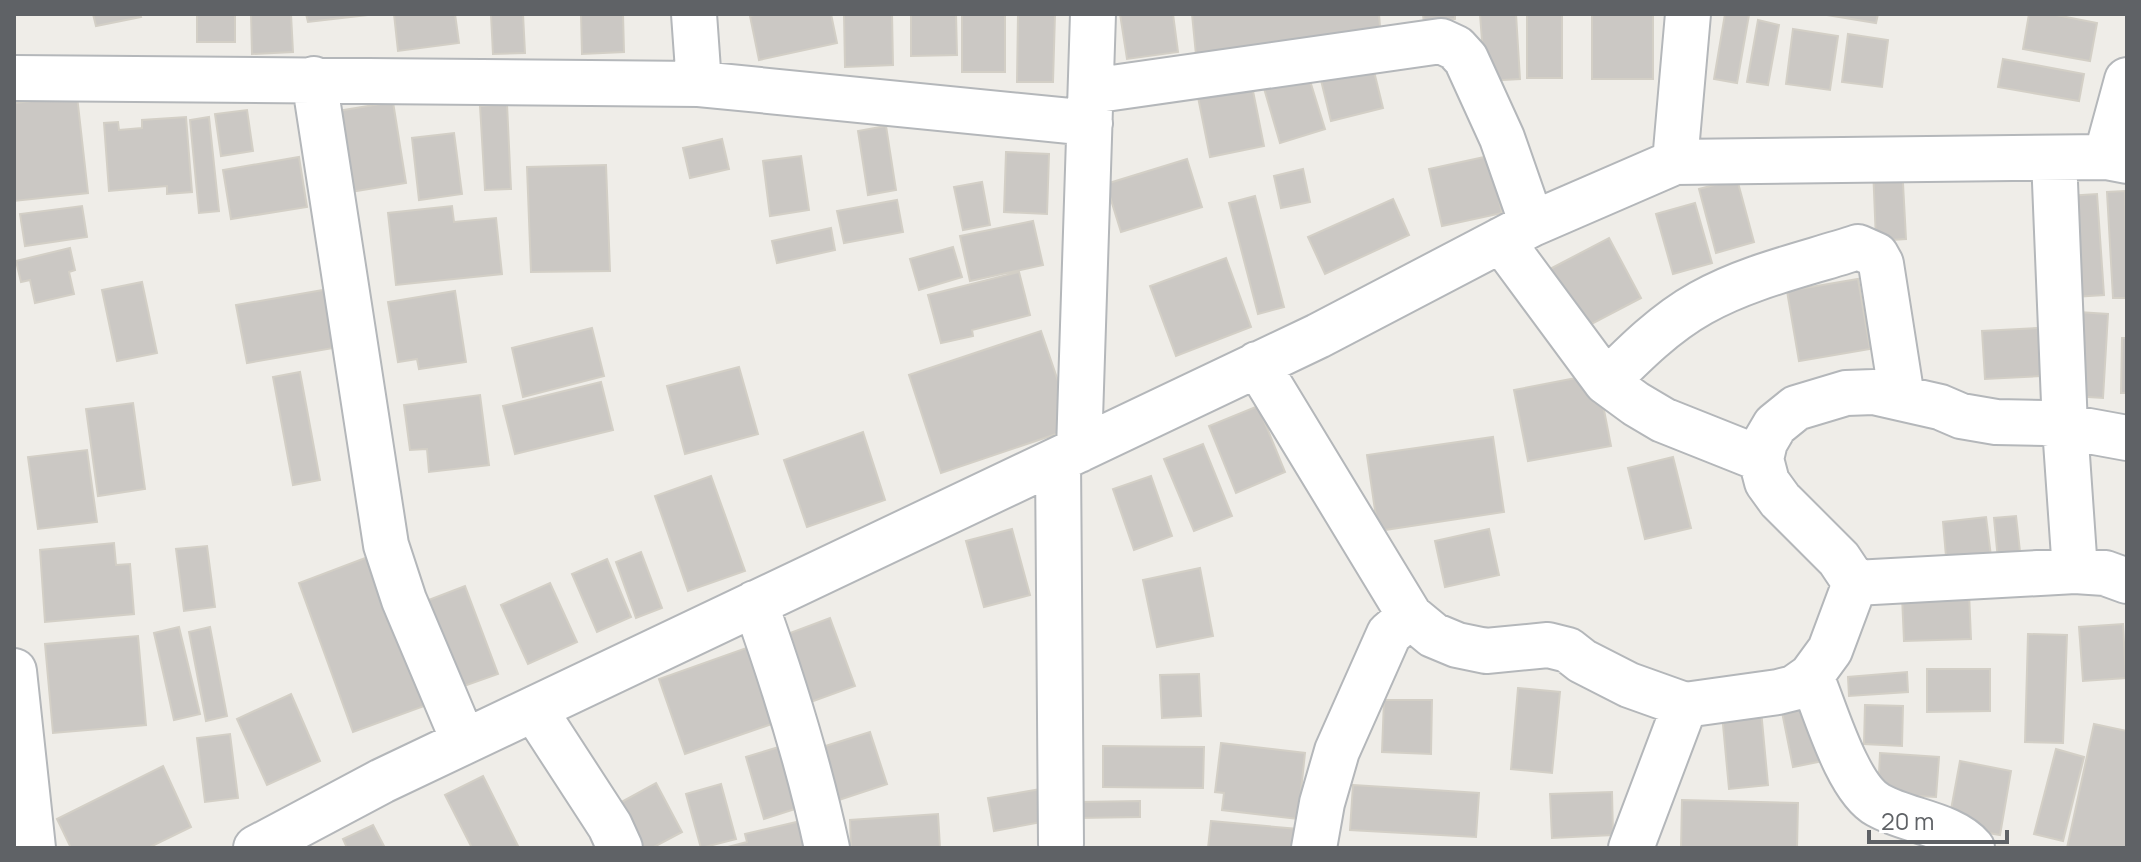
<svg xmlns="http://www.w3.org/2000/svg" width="2141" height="862" viewBox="0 0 2141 862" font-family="Manrope,sans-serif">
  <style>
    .building { fill: #cbc8c4; stroke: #d3cfc6; stroke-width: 2 }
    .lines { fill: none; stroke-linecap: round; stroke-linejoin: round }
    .minor-casing { stroke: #b4b7ba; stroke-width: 48 }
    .minor { stroke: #fff; stroke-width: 44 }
  </style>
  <rect width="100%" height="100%" fill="#efede8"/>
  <!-- building -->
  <path class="building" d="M93,14H140L141,17L96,26Z
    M197,14H235V42H197Z
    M251,14H291L293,52L252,54Z
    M306,14H367V15L308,22Z
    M394,14H455L459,43L398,51Z
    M523,14L525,53L493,54L491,15Z
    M581,14H623L624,52L582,54Z
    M758,14H831L837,43L759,60L750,16Z
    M844,14H892L893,65L845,67Z
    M911,14H956L957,55L911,56Z
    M962,14H1005V72H962Z
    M1018,14H1055L1053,82H1017Z
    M1120,14H1173L1178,52L1127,59Z
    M1192,14H1379L1381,39L1196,55Z
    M1423,14H1455V19L1424,24Z
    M1480,14H1516L1520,79L1485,81Z
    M1527,14H1562V78H1527Z
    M1592,14H1653V79H1592Z
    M1725,14L1749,15L1737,83L1714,79Z
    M1821,14H1878L1876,23Z
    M2029,14H2051L2097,23L2090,61L2023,49Z
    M1758,20L1779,25L1768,85L1747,82Z
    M1793,29L1838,36L1830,90L1786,84Z
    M1848,34L1888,40L1882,87L1842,82Z
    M1370,55L1383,108L1331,121L1318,68Z
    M2003,59L2084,74L2079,101L1998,87Z
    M1307,71L1325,129L1280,143L1263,85Z
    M1251,81L1264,146L1210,157L1197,92Z
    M77,96L88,193L14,201V103Z
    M393,102L406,183L350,192L337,111Z
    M507,104L511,189L485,190L480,106Z
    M247,110L253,151L221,156L215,114Z
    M186,117L192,192L167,194V186L109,191L104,123L118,122L119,130L142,128V120Z
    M209,117L219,211L199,213L190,120Z
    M886,126L896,190L868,195L858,131Z
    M454,133L462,194L419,200L412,138Z
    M722,139L729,169L690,178L683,148Z
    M1006,152L1049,154L1047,214L1004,212Z
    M801,156L809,210L770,216L763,161Z
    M1489,156L1502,213L1442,226L1429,169Z
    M299,157L307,207L231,219L223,170Z
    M1187,159L1202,207L1121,232L1106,184Z
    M606,165L610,271L531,272L527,167Z
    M1902,165L1906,239L1876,241L1873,167Z
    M1303,169L1310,202L1281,208L1274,176Z
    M1737,179L1754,242L1716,253L1699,189Z
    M982,182L990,225L963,230L954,187Z
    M2125,191L2127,298H2113L2107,192Z
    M2097,194L2104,295L2074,297L2067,196Z
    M1255,196L1284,307L1258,314L1229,203Z
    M1393,199L1409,235L1325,274L1308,237Z
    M897,200L903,232L844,243L837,211Z
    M1695,203L1712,263L1673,274L1656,214Z
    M82,206L87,237L25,246L20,214Z
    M452,206L454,222L496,218L502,274L396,285L388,213Z
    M1033,221L1043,265L970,281L960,236Z
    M831,228L835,250L777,263L772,241Z
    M1609,238L1641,298L1582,329L1550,269Z
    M953,247L962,277L919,290L910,259Z
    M70,248L75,270L69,272L74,294L35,303L30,280L21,282L16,261Z
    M1226,258L1251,327L1176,356L1150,286Z
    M1019,272L1030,315L972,330L973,336L941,343L928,295Z
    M1858,279L1870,349L1799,361L1787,291Z
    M142,282L157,353L117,361L102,290Z
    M329,289L339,347L247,363L236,305Z
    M455,291L466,362L419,369L417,359L398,362L388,302Z
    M2078,312L2108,314L2103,398L2073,396Z
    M2058,327L2060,375L1985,379L1982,331Z
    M592,328L604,376L523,397L512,348Z
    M1041,331L1074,428L941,473L909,375Z
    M2122,338H2127V393H2121Z
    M739,367L758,434L685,454L667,386Z
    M300,372L320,480L293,485L273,377Z
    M1597,374L1611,446L1528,461L1514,390Z
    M601,382L613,430L515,454L503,406Z
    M480,395L489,465L429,472L427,449L410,450L404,405Z
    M133,403L145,489L98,496L86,409Z
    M1258,406L1285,472L1236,493L1209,426Z
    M863,432L885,500L807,527L784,460Z
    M1493,437L1504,512L1378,531L1367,455Z
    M1203,444L1232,516L1194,531L1164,459Z
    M87,450L97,522L38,529L28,457Z
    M1673,457L1691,528L1645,539L1628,468Z
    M711,476L745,571L688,591L655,496Z
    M1151,476L1172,536L1134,550L1113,489Z
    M2016,516L2022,569L1999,571L1994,518Z
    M1986,517L1992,564L1947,568L1943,522Z
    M1012,529L1030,595L984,607L966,541Z
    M1489,529L1499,575L1445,587L1435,541Z
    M114,543L116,565L130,564L134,614L45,622L40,550Z
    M207,546L215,607L184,611L176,549Z
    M641,552L662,608L636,618L616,562Z
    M373,555L427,705L353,732L299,583Z
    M607,559L631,617L597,632L572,574Z
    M1200,568L1213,636L1157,647L1143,580Z
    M550,583L577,642L528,664L501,605Z
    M465,586L498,674L450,691L418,604Z
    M1969,593L1971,639L1904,641L1902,596Z
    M830,618L855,686L808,703L782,636Z
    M2123,624L2126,678L2083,681L2079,627Z
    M179,627L200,714L174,720L154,633Z
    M210,627L227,716L206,721L189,632Z
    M2028,634L2067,635L2063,743L2025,742Z
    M138,636L146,725L53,733L45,644Z
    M766,641L792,717L685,754L659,679Z
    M1927,669H1990V711L1927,712Z
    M1907,672L1908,692L1849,696L1848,677Z
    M1199,674L1201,716L1162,718L1160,675Z
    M1518,688L1560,692L1552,773L1511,769Z
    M291,694L320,761L267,785L237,719Z
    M1384,700H1432L1431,754L1382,752Z
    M1817,705L1828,760L1793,767L1782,712Z
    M1865,705L1903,706L1902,746L1864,744Z
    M1761,710L1768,785L1729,789L1722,714Z
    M2094,724L2127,731V848H2067Z
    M870,732L887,784L833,802L816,749Z
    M230,734L238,798L205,802L197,738Z
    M1221,743L1305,753L1298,819L1222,810L1224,793L1215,792Z
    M782,746L801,807L764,819L746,757Z
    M1103,746L1204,747L1203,788L1103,787Z
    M2056,749L2084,757L2063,841L2034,834Z
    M1880,753L1939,757L1936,797L1878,794Z
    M1960,761L2011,771L2000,835L1948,826Z
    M163,766L191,827L148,848H71L57,819Z
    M483,776L519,848H472L445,795Z
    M656,783L682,832L652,848H638L616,805Z
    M721,784L736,839L701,848L686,794Z
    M1353,785L1479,793L1476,837L1350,830Z
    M1041,789L1047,821L994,831L988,798Z
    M1612,792L1613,835L1552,838L1550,794Z
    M1682,800L1798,803L1797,848H1681Z
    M1140,801V817L1079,818L1078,802Z
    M938,814L940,848H851L850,820Z
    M805,820L811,848H724L747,842L745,834Z
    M1211,821L1298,829L1296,848H1208Z
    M373,825L385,848H347L343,839Z"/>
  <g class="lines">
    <!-- minor casing -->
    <g class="minor-casing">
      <path id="minor" d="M694,14L699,84
        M14,78L699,84L1090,123
        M314,79L386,545L404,600L464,742
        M1091,91L1441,41L1456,48L1466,59L1502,138L1532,224
        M2106,157L2127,80
        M2054,158L2065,427L2075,571
        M1675,162L1688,14
        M1501,240L1606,382L1636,404L1663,420L1761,459
        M1257,364L1410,616
        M1606,382C1635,353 1665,323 1701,303C1749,276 1806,264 1858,247L1876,255L1881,264L1902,398
        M1079,450L1093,14
        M1058,460L1061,844
        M1855,583L2075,571L2105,573L2127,581
        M755,603C784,684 809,764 827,848
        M14,671L33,848
        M1811,676C1825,709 1847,788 1878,805C1906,821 1952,824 1972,848
        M534,709L610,826L620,848
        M256,848L382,781L1318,336L1532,224L1675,162L2106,157L2127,161
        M1314,848L1322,803L1337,751L1389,634L1410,616L1433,635L1457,645L1486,651L1548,645L1568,650L1582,661L1629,685L1685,705L1778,692L1794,688L1811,676L1830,650L1855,583L1839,559L1780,500L1767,482L1761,459L1765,442L1775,425L1796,408L1846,393L1874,392L1940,407L1961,416L1996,422L2045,423L2127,438
        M1631,848L1685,705"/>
    </g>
    <!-- minor -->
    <use href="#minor" class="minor"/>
  </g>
  <!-- border -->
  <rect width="2141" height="862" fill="none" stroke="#5f6266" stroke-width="32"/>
  <!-- scale -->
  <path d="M1869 830v12h138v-12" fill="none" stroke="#5f6266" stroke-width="4"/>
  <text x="1881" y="830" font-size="24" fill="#5f6266" stroke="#ffffff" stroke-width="6" paint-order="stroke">20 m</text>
</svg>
